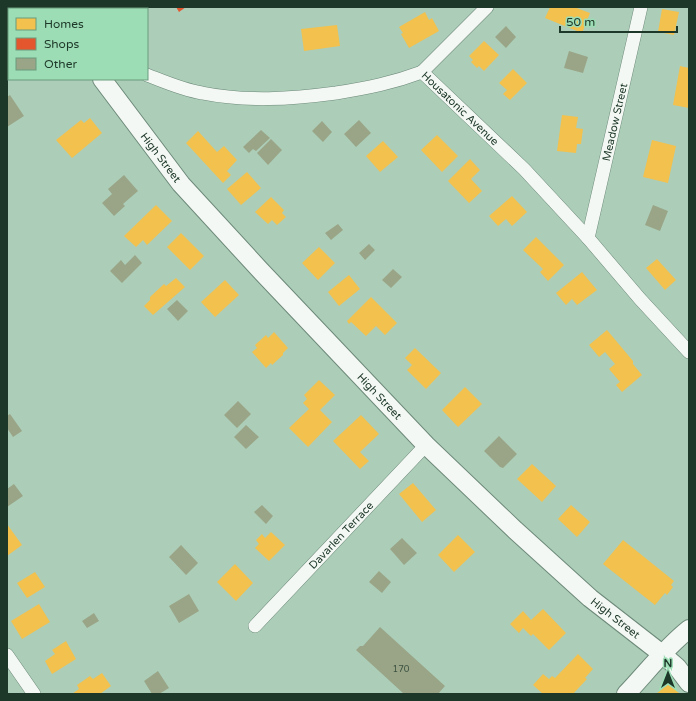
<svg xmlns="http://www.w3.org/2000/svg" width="696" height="701" viewBox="0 0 696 701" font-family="'Varela Round',sans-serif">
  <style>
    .homes { fill: #f2c14e }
    .shops { fill: #e4572e }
    .building { fill: #9aa587 }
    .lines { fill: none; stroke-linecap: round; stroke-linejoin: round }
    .street-casing { stroke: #6d8979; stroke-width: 14 }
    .secondary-casing { stroke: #6d8979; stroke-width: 20 }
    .street { stroke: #f3f8f4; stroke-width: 13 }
    .secondary { stroke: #f3f8f4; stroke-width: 18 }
    .labels { text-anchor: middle; stroke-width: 4; stroke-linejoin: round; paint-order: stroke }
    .number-label { font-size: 9px; fill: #3c5240 }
    .street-label { font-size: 11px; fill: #1d3728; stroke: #9dddb5 }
  </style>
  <rect width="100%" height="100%" fill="#acceb8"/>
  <!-- homes -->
  <path class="homes" d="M550,7H574L590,13L582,33L545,18Z
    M662,9L679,12L674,35L658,32Z
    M425,12L429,20L432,18L439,31L409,48L401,34L403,33L399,27Z
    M337,25L340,46L304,51L301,29Z
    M484,41L499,55L484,71L479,66L477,68L471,62L473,60L469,56Z
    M680,66L689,68V108L673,105Z
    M513,69L527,83L510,100L503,94L507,90L499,83Z
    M562,115L578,117L576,128L583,129L581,144H577L576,153L557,151Z
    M90,118L102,133L72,158L56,140L81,120L84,123Z
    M198,131L217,152L224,146L237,160L227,171L231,175L223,183L186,143Z
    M437,135L458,156L442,172L421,150Z
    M652,140L676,146L668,183L643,177Z
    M383,141L398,157L380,172L366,156Z
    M470,159L480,170L471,179L482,191L469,203L448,181Z
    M247,172L261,188L241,205L227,189Z
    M512,196L527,212L512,226L506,219L498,226L489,216Z
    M271,197L284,210L282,213L286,217L277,225L272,220L268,224L255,212Z
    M156,205L172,221L147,245L143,240L136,247L124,236Z
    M181,233L204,256L190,270L167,247Z
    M536,237L564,265L548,281L540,272L543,269L523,250Z
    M319,247L335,263L318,280L302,263Z
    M657,259L676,280L665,290L646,268Z
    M582,272L597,290L577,305L572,299L566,305L556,293Z
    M349,275L360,289L339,306L328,292Z
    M176,278L185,287L153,315L144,306L150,300V297L164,284L166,286Z
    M225,280L239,295L215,317L201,302Z
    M371,297L397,323L385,335L376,326L366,336L351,322L349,324L347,321Z
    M607,330L633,361V364L642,375L622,392L616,385L620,382L609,369L615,364L605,352L599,357L589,345Z
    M274,332L288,348L283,353V355L272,365L271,363L266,368L252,352L257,348L255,345L266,335L268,338Z
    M415,348L441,373L426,389L407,370L412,365L405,358Z
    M319,380L335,395L320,410L332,422L308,447L289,428L309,409L303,403L307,399L304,395Z
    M465,387L482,404L458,427L442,410Z
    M361,415L379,434L360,452L369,461L360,469L333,441Z
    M532,464L556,486L542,502L517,479Z
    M413,483L436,510L422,522L399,494Z
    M571,505L590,522L577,537L558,519Z
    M7,524L22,545L7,556Z
    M271,532L285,545L269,561L255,548L259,544L256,540L262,534L265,538Z
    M458,535L475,552L454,572L438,555Z
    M623,540L674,581L671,585L673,587L667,595L665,593L655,605L603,564Z
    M235,564L253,583L236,601L217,582Z
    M35,572L45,587L27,598L17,583Z
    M39,604L50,622L22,639L11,621Z
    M543,609L566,633L549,650L533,634L531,636L523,628L519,633L510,624L523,611L531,620Z
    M66,641L76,659L52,674L45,661L55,654L52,650Z
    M578,654L593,669L585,678L587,679L573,694H543L533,685L543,674L549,679L552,676L555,678Z
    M102,673L111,686L100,694H72L79,689L77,685L90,676L93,679Z
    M669,683L680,694H656Z"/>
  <!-- shops -->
  <path class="shops" d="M176,7H186L179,12Z"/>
  <!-- building -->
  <path class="building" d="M506,26L516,37L506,48L495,37Z
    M569,51L588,57L583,73L564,68Z
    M10,95L24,116L7,127V97Z
    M359,120L371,133L356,147L344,134Z
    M322,121L332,132L323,142L312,131Z
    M261,130L270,138L256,151L253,149L249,153L243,147Z
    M271,139L282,150L268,165L257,153Z
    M124,175L138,191L123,204L125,206L114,216L102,203L112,194L108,189Z
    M653,205L668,211L660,231L645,225Z
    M338,224L343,230L331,240L325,233Z
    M369,244L375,250L365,260L359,253Z
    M135,255L142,263L122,283L110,271L121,260L125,265Z
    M393,269L402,277L391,288L382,280Z
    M177,300L188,311L178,321L167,309Z
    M238,401L251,414L237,428L224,415Z
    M10,414L22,431L13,437L7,428V416Z
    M246,425L259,437L246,449L234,437Z
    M499,436L517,454L503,468L500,467L484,451Z
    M14,484L23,496L7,507V489Z
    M262,505L273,516L266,524L254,512Z
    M402,538L417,553L404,565L390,549Z
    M181,545L198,563L186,575L169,557Z
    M379,571L391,582L382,593L369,582Z
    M189,594L199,611L179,623L169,606Z
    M94,613L99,621L87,628L82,621Z
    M380,627L445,686L438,694H404L356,650L360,646H363Z
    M158,671L169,688L159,694H152L144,681Z"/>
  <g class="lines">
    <!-- street casing -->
    <g class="street-casing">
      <g id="street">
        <path d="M422,72L487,7"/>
        <path id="s1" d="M147,75C165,82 183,90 202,93C247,102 291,99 336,93C367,88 393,83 422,72L524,169L588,238L640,299L689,352"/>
        <path id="s2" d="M588,238L641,7"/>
        <path id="s3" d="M255,626L426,445"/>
        <path d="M7,655L34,694"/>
      </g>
    </g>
    <!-- secondary casing -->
    <g class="secondary-casing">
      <g id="secondary">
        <path d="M50,7L51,9"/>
        <path id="s4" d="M102,79L181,184L260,270L426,445L515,530L590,598L662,654L677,667L689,683"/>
        <path d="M626,694C647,672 665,648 689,629"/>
      </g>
    </g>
    <!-- street -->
    <use href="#street" class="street"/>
    <!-- secondary -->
    <use href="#secondary" class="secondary"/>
  </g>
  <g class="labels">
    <!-- number labels -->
    <g class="number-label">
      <text x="401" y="672">170</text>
    </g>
    <!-- street labels -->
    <g class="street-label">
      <text dy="4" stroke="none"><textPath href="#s1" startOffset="334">Housatonic Avenue</textPath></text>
      <text dy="4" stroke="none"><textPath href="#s2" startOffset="119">Meadow Street</textPath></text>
      <text dy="4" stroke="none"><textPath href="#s4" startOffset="98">High Street</textPath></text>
      <text dy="4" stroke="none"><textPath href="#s4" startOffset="422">High Street</textPath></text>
      <text dy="4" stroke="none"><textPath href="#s3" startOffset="125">Davarlen Terrace</textPath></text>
      <text dy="4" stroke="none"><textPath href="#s4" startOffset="746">High Street</textPath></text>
    </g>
  </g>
  <!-- border -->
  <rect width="696" height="701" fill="none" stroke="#1d3728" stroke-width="16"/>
  <!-- legend -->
  <rect x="8" y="8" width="140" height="72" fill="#9dddb5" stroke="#6a9b7d"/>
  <rect x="16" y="18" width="20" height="12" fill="#f2c14e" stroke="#6a9b7d"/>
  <text x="44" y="28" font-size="12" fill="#1d3728">Homes</text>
  <rect x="16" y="38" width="20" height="12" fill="#e4572e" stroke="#6a9b7d"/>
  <text x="44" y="48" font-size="12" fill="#1d3728">Shops</text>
  <rect x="16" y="58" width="20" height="12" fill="#9aa587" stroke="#6a9b7d"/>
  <text x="44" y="68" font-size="12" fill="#1d3728">Other</text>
  <!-- north arrow -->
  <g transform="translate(668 673)" stroke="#9dddb5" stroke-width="3" paint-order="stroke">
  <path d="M0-3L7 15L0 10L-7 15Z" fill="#1d3728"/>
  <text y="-6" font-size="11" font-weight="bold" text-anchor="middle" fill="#1d3728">N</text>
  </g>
  <!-- scale -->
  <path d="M560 26v6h117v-6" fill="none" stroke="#1d3728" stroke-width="2"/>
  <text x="566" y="26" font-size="12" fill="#1d3728" stroke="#9dddb5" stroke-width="3" paint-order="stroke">50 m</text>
</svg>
